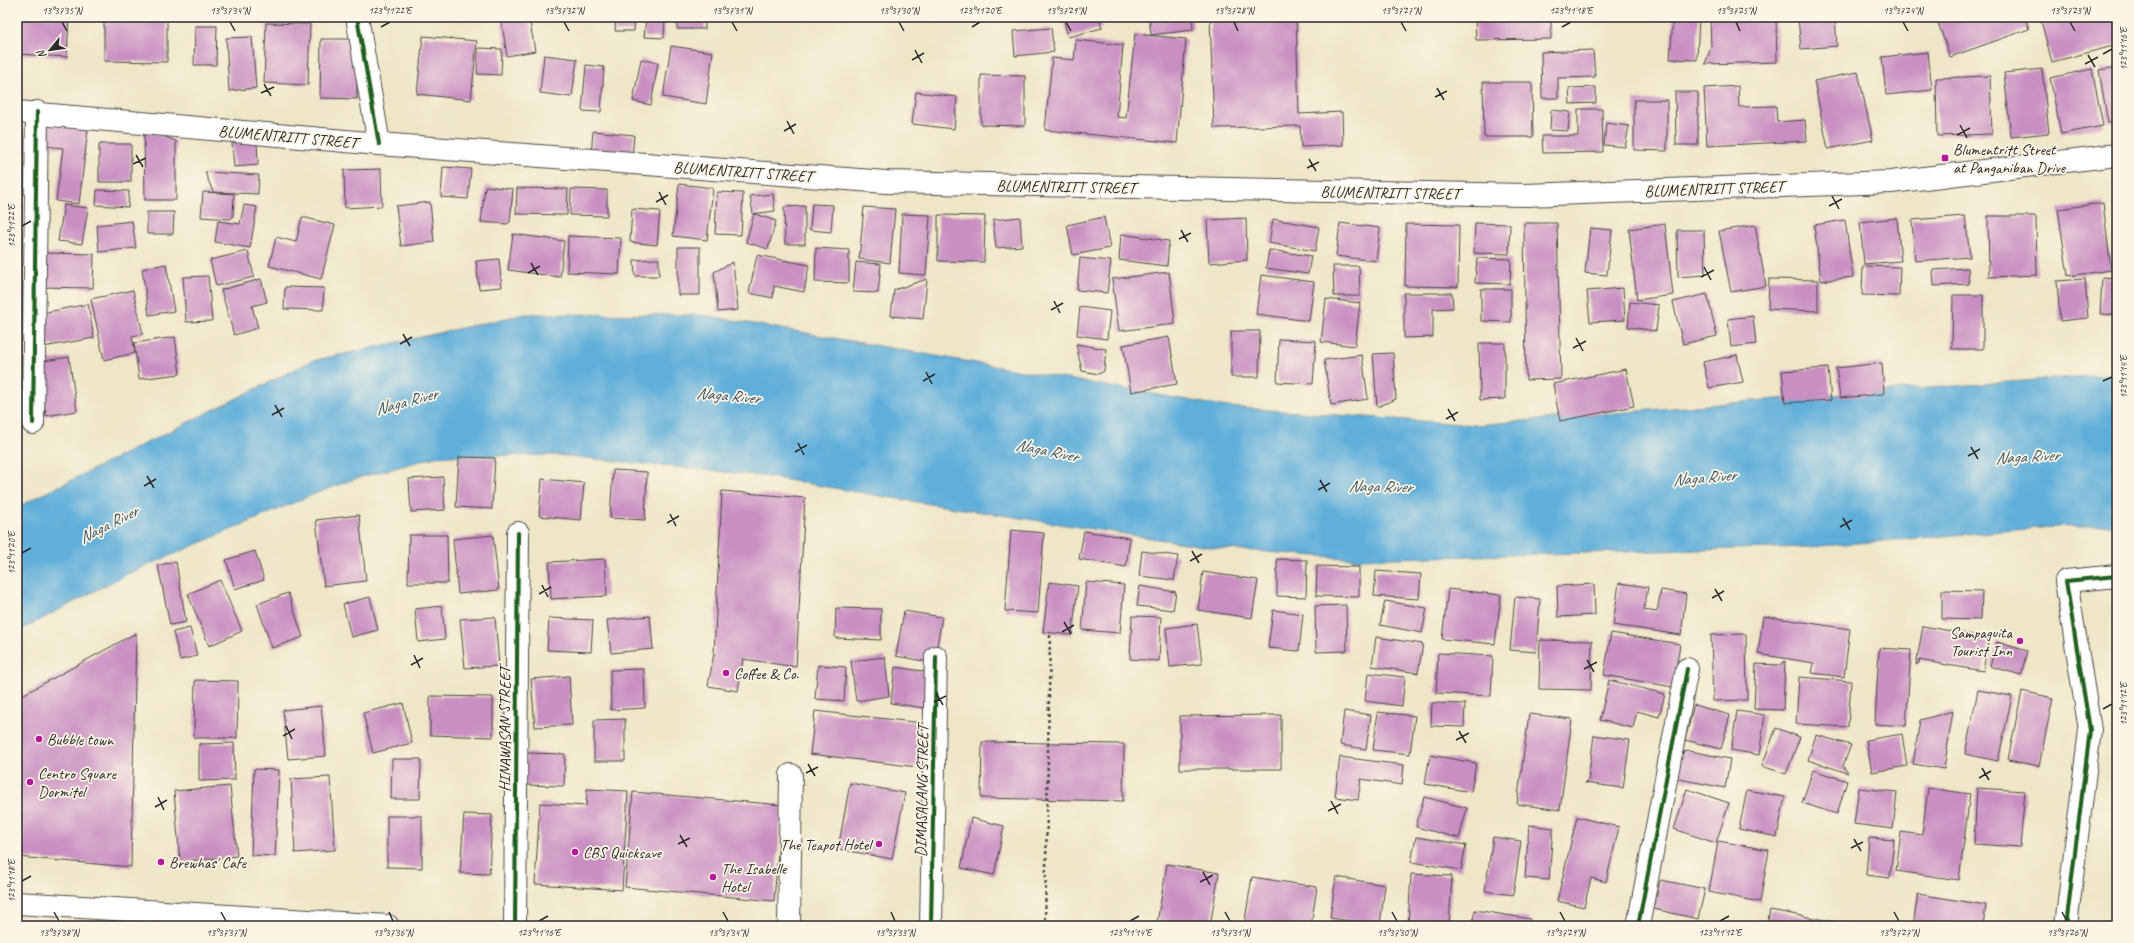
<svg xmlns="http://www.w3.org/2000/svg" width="2134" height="943" viewBox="0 0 2134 943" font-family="Caveat,sans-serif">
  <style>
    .water { fill: #60afda; stroke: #466d82 }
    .building { fill: #c98fc2 }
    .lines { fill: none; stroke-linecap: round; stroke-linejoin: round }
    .minor-casing { stroke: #484743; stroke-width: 24 }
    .major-casing { stroke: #484743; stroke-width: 24 }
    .path { stroke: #484743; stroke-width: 2.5; stroke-dasharray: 3 3; stroke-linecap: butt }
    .minor { stroke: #fff; stroke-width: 22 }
    .major { stroke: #fff; stroke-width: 22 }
    .cycleway-casing { stroke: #fcf5e5; stroke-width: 6 }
    .cycleway { stroke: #1b5e20; stroke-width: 4 }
    .ticks { fill: none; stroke: #2b2b2b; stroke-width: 1.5 }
    .poi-dot { fill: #b5179e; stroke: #fcf5e5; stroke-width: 1.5 }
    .labels { text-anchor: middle; stroke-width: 3.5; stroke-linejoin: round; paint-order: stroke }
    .street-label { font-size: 16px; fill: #2b2b2b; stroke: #fcf5e5 }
    .poi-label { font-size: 16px; fill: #2b2b2b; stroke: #fcf5e5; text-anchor: start }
    .water-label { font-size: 17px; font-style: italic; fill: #3e5968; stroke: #fcf5e5 }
    .neatline { fill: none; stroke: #2b2b2b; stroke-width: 1.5 }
    .ticks-label { font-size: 10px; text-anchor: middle; fill: #2b2b2b }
  </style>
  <rect width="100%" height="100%" fill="#fcf5e5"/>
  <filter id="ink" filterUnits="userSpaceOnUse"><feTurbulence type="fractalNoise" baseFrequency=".025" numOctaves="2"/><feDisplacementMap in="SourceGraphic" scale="8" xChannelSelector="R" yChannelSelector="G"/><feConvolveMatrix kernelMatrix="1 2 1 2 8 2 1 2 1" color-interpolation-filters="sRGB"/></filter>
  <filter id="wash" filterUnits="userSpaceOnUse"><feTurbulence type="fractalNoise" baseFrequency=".012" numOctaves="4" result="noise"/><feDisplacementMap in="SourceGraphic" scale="16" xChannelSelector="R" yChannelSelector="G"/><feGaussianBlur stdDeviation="0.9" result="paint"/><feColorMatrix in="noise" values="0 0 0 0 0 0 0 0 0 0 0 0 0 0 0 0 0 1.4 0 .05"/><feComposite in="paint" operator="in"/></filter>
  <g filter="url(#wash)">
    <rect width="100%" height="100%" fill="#efe6c8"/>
    <!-- water -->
    <path class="water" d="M525,314L702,315L1227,407L1476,425L1765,400L2117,374V525L2052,527L1809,547L1356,559L1216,548L898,499L764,476L556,455L439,456L354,479L312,495L125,575L17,632V507L312,361Z"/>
    <g id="blocks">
      <!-- building -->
      <path class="building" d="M17,17H69L67,57L17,54Z
        M104,17H167V62L104,61Z
        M501,17H529L535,51L507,56Z
        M616,17H635L634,31H615Z
        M646,17H665L664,38L644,37Z
        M677,17H705V29H677Z
        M1063,17H1099L1102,28L1068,37Z
        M1149,17H1192L1193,30L1151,35Z
        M1210,17H1296L1299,114L1342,112L1343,145L1301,147L1300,126L1214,128Z
        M1475,17H1551V39L1476,40Z
        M1563,17H1595V19L1563,20Z
        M1673,17H1699L1697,60L1670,59Z
        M1710,17H1776L1777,62L1705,64L1711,47Z
        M1835,17L1837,46L1801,49L1798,18Z
        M1936,17H2025L2029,29L1950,57Z
        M2040,17H2117V45L2052,62Z
        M266,23L310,24L308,85L264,83Z
        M195,26H217L216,65H194Z
        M1051,28L1054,52L1015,56L1013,31Z
        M1135,34L1186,39L1177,143L1045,130L1052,58L1074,60L1076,40L1123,45L1117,117L1126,118Z
        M423,36L477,41L471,100L417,94Z
        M252,37L256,88L229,91L226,38Z
        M321,39H357V99L320,98Z
        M671,46L713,52L706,104L663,97Z
        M478,48L502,49L501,75L477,74Z
        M1593,50L1595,77L1558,78V98H1542L1541,52Z
        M1928,52L1932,90L1886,95L1882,57Z
        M544,55L577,59L572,97L540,93Z
        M641,59L658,63L651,105L633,101Z
        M586,65L604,67L601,112L582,111Z
        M2117,67V122L2108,123L2099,70Z
        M2042,69L2049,133L2011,137L2004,73Z
        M2092,69L2103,126L2061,134L2050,78Z
        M1858,72L1873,140L1828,149L1814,81Z
        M981,75L1025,76V126L981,125Z
        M1990,76L1992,134L1937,136L1936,78Z
        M1483,82H1532L1533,137H1484Z
        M1738,86L1739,107L1776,106L1777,122L1805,120L1807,141L1707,146L1704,88Z
        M1596,87V103L1570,104L1569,88Z
        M916,92L957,97L954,129L912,124Z
        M1675,92H1698V145H1676Z
        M1634,100H1667V151L1634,150Z
        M1578,109H1602L1603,152L1543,153L1542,136H1578Z
        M1551,110L1570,112L1568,131L1550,130Z
        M1606,123L1629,126L1625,147L1604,145Z
        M47,124L88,129L79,204L56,201L63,148L45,146Z
        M144,129L176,141V200H145Z
        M593,131L634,135L632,159L591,156Z
        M257,141L258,165L234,167L232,143Z
        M99,144H131V182H99Z
        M443,167L471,169L468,199L441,197Z
        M381,169L382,206L345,208L344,170Z
        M205,172L259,175L258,194L213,192Z
        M679,184L713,188L707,240L673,236Z
        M485,186L513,189L510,222L507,224L481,222Z
        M517,188L568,189L567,215L516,214Z
        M571,189L607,190V216L570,215Z
        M97,190L129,191L128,207L96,205Z
        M203,192L234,194L233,217L230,219L201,217Z
        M717,192L743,193L741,235L715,234Z
        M773,194L775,211L753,214L750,196Z
        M430,202L434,242L401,246L396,206Z
        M2103,203L2111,270L2068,276L2058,209Z
        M812,204L833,205L831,232L810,230Z
        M64,205L88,208L82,244L58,241Z
        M244,205L257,207L250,248L215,242L218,221L240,224Z
        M805,206V244H785L784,207Z
        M864,207L895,209L890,263L859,259Z
        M632,209L660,211L657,245L630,242Z
        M147,212H174L173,234H147Z
        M754,214L776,221L768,249L746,242Z
        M902,214L930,215L926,275L899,273Z
        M938,215L985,216L984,262L938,261Z
        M1965,216L1970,257L1915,261L1912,220Z
        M1988,216H2036L2037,275L1989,277Z
        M302,217L335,225L321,279L269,266L276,237L296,242Z
        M1020,217L1022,246L996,248L993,220Z
        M1104,217L1110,248L1073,255L1067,225Z
        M1246,218L1247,260L1209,263L1207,220Z
        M1897,218L1901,261L1864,264L1860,222Z
        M1273,219L1319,227L1315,251L1269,243Z
        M1845,220L1853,277L1821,281L1814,225Z
        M132,221L136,248L99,252L97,225Z
        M1340,223L1380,228L1376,261L1336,256Z
        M1475,223L1510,224L1509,254L1474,253Z
        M1524,223H1557L1561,379L1526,380Z
        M1406,224L1459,225L1458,287L1405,286Z
        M1665,224L1673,295L1637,300L1629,229Z
        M1755,225L1766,286L1731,292L1719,231Z
        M1590,228L1612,230L1607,275L1585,273Z
        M1677,230H1704L1705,275L1678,277Z
        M513,234L564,241L560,277L508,270Z
        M1121,234L1169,241L1167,266L1119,260Z
        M568,236L621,238L619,274L567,272Z
        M678,247H700V295H678Z
        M816,248L849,250V283L815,282Z
        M1269,250L1311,256L1308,274L1266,268Z
        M248,251L254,277L216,286L210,260Z
        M40,253L94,254L93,288L40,287Z
        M757,255L809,265L804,292L774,286L773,298L749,293Z
        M1080,258L1111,261L1107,293L1077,290Z
        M1477,258L1511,259L1510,284L1475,283Z
        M499,259L502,287L479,289L476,261Z
        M659,259V276H635L634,260Z
        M733,262L738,310L718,312L714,272Z
        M856,262L881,264L878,293L853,292Z
        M166,264L174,311L149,315L142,269Z
        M1333,266H1359L1360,296H1334Z
        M1863,266L1900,267L1899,296L1862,295Z
        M1968,268L1969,284L1934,286L1933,270Z
        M1169,272L1175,324L1119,331L1112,279Z
        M1261,275L1314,282L1309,321L1256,314Z
        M208,276L212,321L186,322L183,277Z
        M2102,277L2117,278V315L2100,314Z
        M261,279L267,302L252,306L258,328L234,335L221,290Z
        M927,279L923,319L891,316L894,290Z
        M1769,279L1818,280V311L1768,309Z
        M2085,279L2088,318L2060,321L2057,281Z
        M285,287L324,288L323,310L284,309Z
        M1623,288L1625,320L1590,322L1587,291Z
        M1481,289H1511V322L1481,321Z
        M133,290L143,334L132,336L135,353L104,360L91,299Z
        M1404,293H1452L1453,308L1433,309V337L1404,338Z
        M1707,294L1717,336L1683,344L1673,302Z
        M1953,295H1983V349H1952Z
        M1326,299L1360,303L1355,346L1321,342Z
        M1630,302L1659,305L1656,331L1628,327Z
        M88,304L94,338L43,347L37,314Z
        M1080,307L1110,311L1107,339L1077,335Z
        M1753,316L1756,344L1731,347L1728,319Z
        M1231,331H1260L1259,377H1231Z
        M175,337L180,374L139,379L134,343Z
        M1169,337L1177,384L1131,392L1123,345Z
        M1279,339L1316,341L1313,384L1277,382Z
        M1479,343H1505V399L1480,400Z
        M1076,344L1106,349L1104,371L1099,374L1082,371Z
        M1393,353L1396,399L1377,407L1373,354Z
        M1362,355L1368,399L1331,405L1324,360Z
        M1737,355L1743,382L1709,388L1703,362Z
        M69,357L77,411L46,416L38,362Z
        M1882,363L1884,394L1840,398L1836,368Z
        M1828,368L1831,401L1829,400L1785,403L1782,371Z
        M1626,369L1634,406L1560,421L1553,384Z
        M17,392L24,424L17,425Z
        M459,457L495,458L492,509L456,507Z
        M613,470L647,472L645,520L610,518Z
        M443,477L445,510L411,512L409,479Z
        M542,479L584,483L581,520L539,516Z
        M722,491L805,498L796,667L743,659L738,691L708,686L714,654Z
        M359,515L366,581L324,586L316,520Z
        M1011,530L1044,533L1038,613L1005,611Z
        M1084,531L1130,538L1126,567L1079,559Z
        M409,535H447L448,583H408Z
        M493,535L499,590L458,594L453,539Z
        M255,551L264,580L235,589L226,560Z
        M1142,551L1178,556L1174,580L1139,576Z
        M605,559L607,596L551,599L549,562Z
        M1277,559L1307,560L1306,597L1277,596Z
        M176,562L186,622L170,625L158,565Z
        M1317,566L1359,567V597L1316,596Z
        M1376,571L1421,574L1419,599L1374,596Z
        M1203,572L1258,580L1252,618L1198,610Z
        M220,580L242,631L209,646L188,594Z
        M1049,582L1078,586L1072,635L1043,632Z
        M1086,582L1124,585L1120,633L1082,630Z
        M1619,583L1648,587L1644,610L1657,612L1661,590L1686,594L1681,635L1613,625Z
        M1594,584L1595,615L1558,617L1557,586Z
        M1140,586L1176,592L1173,610L1137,606Z
        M1448,589L1501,595L1495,644L1442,639Z
        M1942,590L1982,591L1981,620L1942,619Z
        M288,593L303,637L272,648L257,604Z
        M370,597L378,630L351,637L343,604Z
        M1515,597L1540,599L1536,652L1510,650Z
        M1385,601L1427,608L1422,633L1380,625Z
        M1346,605L1347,651L1316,652L1315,606Z
        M442,606L445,639L418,642L415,609Z
        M836,608L881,609V640L835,638Z
        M1273,610L1303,614L1299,651L1268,648Z
        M904,611L942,617L934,663L896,656Z
        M650,616L653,649L611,653L607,620Z
        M1132,616L1161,617L1159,661L1130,659Z
        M1763,616L1850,629L1844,677L1812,673L1814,663L1758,654Z
        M495,617L499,666L465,668L460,619Z
        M549,618L593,620L591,652L547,650Z
        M1197,624L1202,664L1170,667L1166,628Z
        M1923,626L1989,638L1983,671L1918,660L1920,662L1916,665Z
        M190,628L197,656L180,660L173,632Z
        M136,633L131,867L17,857V698Z
        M1611,633L1680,644L1673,687L1604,675Z
        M1746,634L1747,700L1713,701L1711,635Z
        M1376,637L1423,644L1418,673L1372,666Z
        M1540,640L1592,641L1591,690L1539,689Z
        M1997,642L2027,651L2021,675L1990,666Z
        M1879,648L1911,650L1906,726L1875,724Z
        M1438,653L1493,656L1491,696L1436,693Z
        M885,657L889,696L856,701L851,661Z
        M1785,661L1783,710L1754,709L1756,664L1780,665Z
        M818,665L846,667L844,701L815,699Z
        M895,667L929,672L924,708L891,703Z
        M644,669L645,708L611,710L610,670Z
        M1368,673L1405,677L1402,706L1365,701Z
        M569,676L572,725L535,727L531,679Z
        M1799,677L1851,681L1848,727L1796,724Z
        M195,680L238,681L237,738H194Z
        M1609,680L1665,694L1659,717L1637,711L1633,728L1600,720Z
        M1978,690L2012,696L1998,761L1965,754Z
        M2022,691L2053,698L2039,766L2008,760Z
        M430,696L493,697V737L430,735Z
        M403,703L412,743L373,753L363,713Z
        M1432,703L1465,704L1464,727L1431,726Z
        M1694,705L1730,715L1721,749L1685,740Z
        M321,706L326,756L288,759L283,710Z
        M815,711L923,723L918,767L810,754Z
        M1344,711L1371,715L1366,749L1340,745Z
        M1737,711L1765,715L1759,755L1731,750Z
        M1953,711L1944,769L1913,764L1920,720Z
        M1378,712L1415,716L1410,754L1373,750Z
        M1529,714L1572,719L1560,810L1517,804Z
        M1281,715V769H1180V716Z
        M625,719V761H594V720Z
        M1776,728L1800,737L1786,774L1762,766Z
        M1902,734L1907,766L1872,772L1866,740Z
        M1594,735L1630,740L1623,788L1585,783L1588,781Z
        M1816,735L1851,745L1843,766L1848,773L1808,760Z
        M982,742L1124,744L1123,801L981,798Z
        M234,743L235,780L199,781V744Z
        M1685,750L1730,759L1725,788L1669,777Z
        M526,753L565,754L564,786L525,785Z
        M1430,755L1476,763L1471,792L1425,784Z
        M1340,757L1404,765L1402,785L1361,779L1358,800L1335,797Z
        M392,759H421L420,799H391Z
        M254,769L279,770L275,856L251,855Z
        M1813,770L1847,781L1837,814L1802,803Z
        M330,777L335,850L295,853L291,779Z
        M850,783L905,793L892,859L838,849Z
        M230,786L237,856L180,862L174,791Z
        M1859,788L1897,792L1893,829L1854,824Z
        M1928,788L1970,794L1959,880L1896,871L1901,832L1922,835Z
        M1977,788L2025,791L2020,847L1974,844Z
        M587,789L628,791L622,890L535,884L540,803L586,806Z
        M1687,789L1729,803L1716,843L1674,829Z
        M1747,790L1785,797L1777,837L1739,829Z
        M633,792L782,805L774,901L625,887Z
        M1424,797L1467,808L1459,838L1416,827Z
        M464,814L492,815L489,874L460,873Z
        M387,816H422V868L387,867Z
        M1577,817L1619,827L1606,882L1591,878L1584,907L1557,901Z
        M971,818L1004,826L994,875L961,868Z
        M1529,825L1553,828L1549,880L1525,878Z
        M1416,837L1466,845L1461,870L1411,862Z
        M1493,837L1521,841L1513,895L1485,891Z
        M1869,838L1894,840L1890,878L1866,875Z
        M1718,841L1769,850L1760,902L1709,892Z
        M1167,864L1219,873L1210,926H1176L1157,923Z
        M1411,874L1452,876L1449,926H1408Z
        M1252,877L1317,887L1311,926H1244Z
        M1336,877L1385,885L1380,925L1330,918Z
        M1661,880L1705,889L1698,919L1654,909L1660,881Z
        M1918,894L1986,905L1983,926H1913Z
        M1475,910L1530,919L1529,926H1472Z
        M1770,910L1851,925V926H1767Z
        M1331,921L1361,925V926H1330Z"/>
    </g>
  </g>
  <g filter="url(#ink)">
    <use href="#blocks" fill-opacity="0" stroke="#484743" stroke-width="1"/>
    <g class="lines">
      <!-- minor casing -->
      <g class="minor-casing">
        <path id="minor" d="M357,17L379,144
          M33,423L37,112
          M515,926L518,533
          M789,926L791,775
          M931,926L936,657
          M1638,926L1687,669
          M2066,926L2090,730L2066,581L2117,576"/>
      </g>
      <!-- major casing -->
      <g class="major-casing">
        <path id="major" d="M17,112L379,144L886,182L1525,195L1891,182L2117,155
          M17,903L388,926"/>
      </g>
      <!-- path -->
      <path class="path" d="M1045,926L1050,634"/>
      <!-- minor -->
      <use href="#minor" class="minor"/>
      <!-- major -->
      <use href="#major" class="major"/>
      <!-- cycleway casing -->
      <g class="cycleway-casing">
        <path id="cycleway" d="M357,17L379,144
          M33,423L37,112
          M515,926L518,533
          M931,926L936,657
          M1638,926L1687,669
          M2066,926L2090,730L2066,581L2117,576"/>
      </g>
      <!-- cycleway -->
      <use href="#cycleway" class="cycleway"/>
    </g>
  </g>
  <!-- ticks -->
  <path class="ticks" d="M62,22L67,31M230,22L235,31M564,22L569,31M732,22L737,31M899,22L904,31M1066,22L1071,31M1234,22L1238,31M1401,22L1406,31M1736,22L1740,31M1903,22L1908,31M2070,22L2075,31M381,27L390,22M972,27L980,22M1562,27L1571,22M915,50L922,63M2103,54L2112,49M2088,55L2095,67M912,60L924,53M2085,64L2098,57M264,84L271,96M1437,88L1444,100M261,93L274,87M1435,97L1447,91M787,121L794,134M1960,125L1967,138M784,131L796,124M1957,135L1970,128M136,155L143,167M1309,159L1316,171M133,164L146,158M1307,168L1319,162M659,192L666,205M1832,196L1839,209M656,202L668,195M1829,206L1842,199M22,226L31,221M1181,230L1188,242M1179,239L1191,233M531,263L538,275M1704,267L1711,280M528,273L540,266M1701,277L1714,270M1054,301L1060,313M1051,310L1063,303M403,334L410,346M1576,338L1583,351M400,344L412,337M1573,348L1586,341M926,372L932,384M923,381L935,374M2103,381L2112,377M275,405L282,417M1448,409L1455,421M272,415L284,408M1446,419L1458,412M798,443L804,455M1971,447L1978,459M795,452L807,445M1968,456L1980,449M147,476L154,488M1320,480L1327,492M144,486L156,479M1318,490L1330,483M670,514L676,526M1843,518L1850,530M667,523L679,516M1840,527L1852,520M1192,551L1199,563M22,553L31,548M1190,561L1202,554M542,585L548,597M1715,589L1722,601M539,594L551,587M1712,598L1724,591M1064,622L1071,634M1062,632L1074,625M414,655L420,668M1587,660L1594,672M411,665L423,658M1584,669L1597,662M936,693L943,705M934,702L946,696M2103,709L2112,704M286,726L292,739M1459,731L1466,743M283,736L295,729M1456,740L1469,733M808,764L815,776M1982,768L1989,780M806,773L818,767M1979,778L1991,771M158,797L164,810M1331,801L1338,814M155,807L167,800M1328,811L1341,804M680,835L687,847M1854,839L1861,851M678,844L690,838M1851,848L1863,842M1203,872L1210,885M22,881L31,876M1200,882L1213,875M54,912L59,921M221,912L226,921M389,912L393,921M723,912L728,921M891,912L895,921M1225,912L1230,921M1392,912L1397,921M1560,912L1565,921M1894,912L1899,921M2062,912L2067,921M539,921L548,916M1130,921L1139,916M1720,921L1729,916"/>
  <!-- markers -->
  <g class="poi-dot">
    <rect x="1941" y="154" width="8" height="8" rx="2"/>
    <circle cx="2020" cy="641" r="4"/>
    <circle cx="726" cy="673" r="4"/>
    <circle cx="39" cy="739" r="4"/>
    <circle cx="30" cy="782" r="4"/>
    <circle cx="879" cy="844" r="4"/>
    <circle cx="575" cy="852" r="4"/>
    <circle cx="161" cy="862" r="4"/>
    <circle cx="713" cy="877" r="4"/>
  </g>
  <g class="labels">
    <!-- street labels -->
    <g class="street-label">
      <text transform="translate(288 136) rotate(5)" y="6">BLUMENTRITT STREET</text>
      <text transform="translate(743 171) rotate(4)" y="6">BLUMENTRITT STREET</text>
      <text transform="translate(1066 186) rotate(1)" y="6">BLUMENTRITT STREET</text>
      <text transform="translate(1714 188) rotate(-2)" y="6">BLUMENTRITT STREET</text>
      <text transform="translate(1390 192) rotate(1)" y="6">BLUMENTRITT STREET</text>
      <text transform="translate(504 729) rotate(-90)" y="6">HINAWASAN STREET</text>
      <text transform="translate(921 791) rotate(-89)" y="6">DIMASALANG STREET</text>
    </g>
    <!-- poi labels -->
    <g class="poi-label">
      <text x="1953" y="155">Blumentritt Street<tspan x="1953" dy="18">at Panganiban Drive</tspan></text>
      <text x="2012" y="638" text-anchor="end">Sampaguita<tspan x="2012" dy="18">Tourist Inn</tspan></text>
      <text x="734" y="679">Coffee &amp; Co.</text>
      <text x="47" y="745">Bubble town</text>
      <text x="38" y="779">Centro Square<tspan x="38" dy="18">Dormitel</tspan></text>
      <text x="871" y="850" text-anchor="end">The Teapot Hotel</text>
      <text x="583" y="858">CBS Quicksave</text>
      <text x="169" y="868">Brewhas' Cafe</text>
      <text x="721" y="874">The Isabelle<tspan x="721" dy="18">Hotel</tspan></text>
    </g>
    <!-- water labels -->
    <g class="water-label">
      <text transform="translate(728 395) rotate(5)" y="6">Naga River</text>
      <text transform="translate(406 401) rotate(-15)" y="6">Naga River</text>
      <text transform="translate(1047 450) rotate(11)" y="6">Naga River</text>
      <text transform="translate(2027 456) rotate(-3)" y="6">Naga River</text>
      <text transform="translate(1704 477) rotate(-5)" y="6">Naga River</text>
      <text transform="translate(1380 486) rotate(1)" y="6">Naga River</text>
      <text transform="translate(108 524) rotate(-27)" y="6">Naga River</text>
    </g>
  </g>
  <!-- margin -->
  <rect width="2134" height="943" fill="none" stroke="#fcf5e5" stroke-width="44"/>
  <!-- north arrow -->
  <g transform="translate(50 50) rotate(241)" stroke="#fcf5e5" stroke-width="3" paint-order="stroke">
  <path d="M0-3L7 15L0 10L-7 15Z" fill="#2b2b2b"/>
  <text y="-6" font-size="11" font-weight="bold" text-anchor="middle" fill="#2b2b2b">N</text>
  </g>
  <rect x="22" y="22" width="2090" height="899" class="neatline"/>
  <g class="ticks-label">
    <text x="62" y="14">13°37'35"N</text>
    <text x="230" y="14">13°37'34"N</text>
    <text x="390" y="14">123°11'22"E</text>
    <text x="564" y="14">13°37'32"N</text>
    <text x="732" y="14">13°37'31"N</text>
    <text x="899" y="14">13°37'30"N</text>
    <text x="980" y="14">123°11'20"E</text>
    <text x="1066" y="14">13°37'29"N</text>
    <text x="1234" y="14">13°37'28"N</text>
    <text x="1401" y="14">13°37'27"N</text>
    <text x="1571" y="14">123°11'18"E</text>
    <text x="1736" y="14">13°37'25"N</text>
    <text x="1903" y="14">13°37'24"N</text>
    <text x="2070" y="14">13°37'23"N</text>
    <text transform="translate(2123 49) rotate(-90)" y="4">123°11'16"E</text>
    <text transform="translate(11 226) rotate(-90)" y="4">123°11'22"E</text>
    <text transform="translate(2123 377) rotate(-90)" y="4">123°11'14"E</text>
    <text transform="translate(11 553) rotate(-90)" y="4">123°11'20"E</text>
    <text transform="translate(2123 704) rotate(-90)" y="4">123°11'12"E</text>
    <text transform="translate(11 881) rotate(-90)" y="4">123°11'18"E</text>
    <text x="59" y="936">13°37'38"N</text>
    <text x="226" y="936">13°37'37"N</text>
    <text x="393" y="936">13°37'36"N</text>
    <text x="539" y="936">123°11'16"E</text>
    <text x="728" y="936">13°37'34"N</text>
    <text x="895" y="936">13°37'33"N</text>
    <text x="1130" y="936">123°11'14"E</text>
    <text x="1230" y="936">13°37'31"N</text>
    <text x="1397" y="936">13°37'30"N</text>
    <text x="1565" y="936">13°37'29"N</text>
    <text x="1720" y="936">123°11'12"E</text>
    <text x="1899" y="936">13°37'27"N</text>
    <text x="2067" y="936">13°37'26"N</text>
  </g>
</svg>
